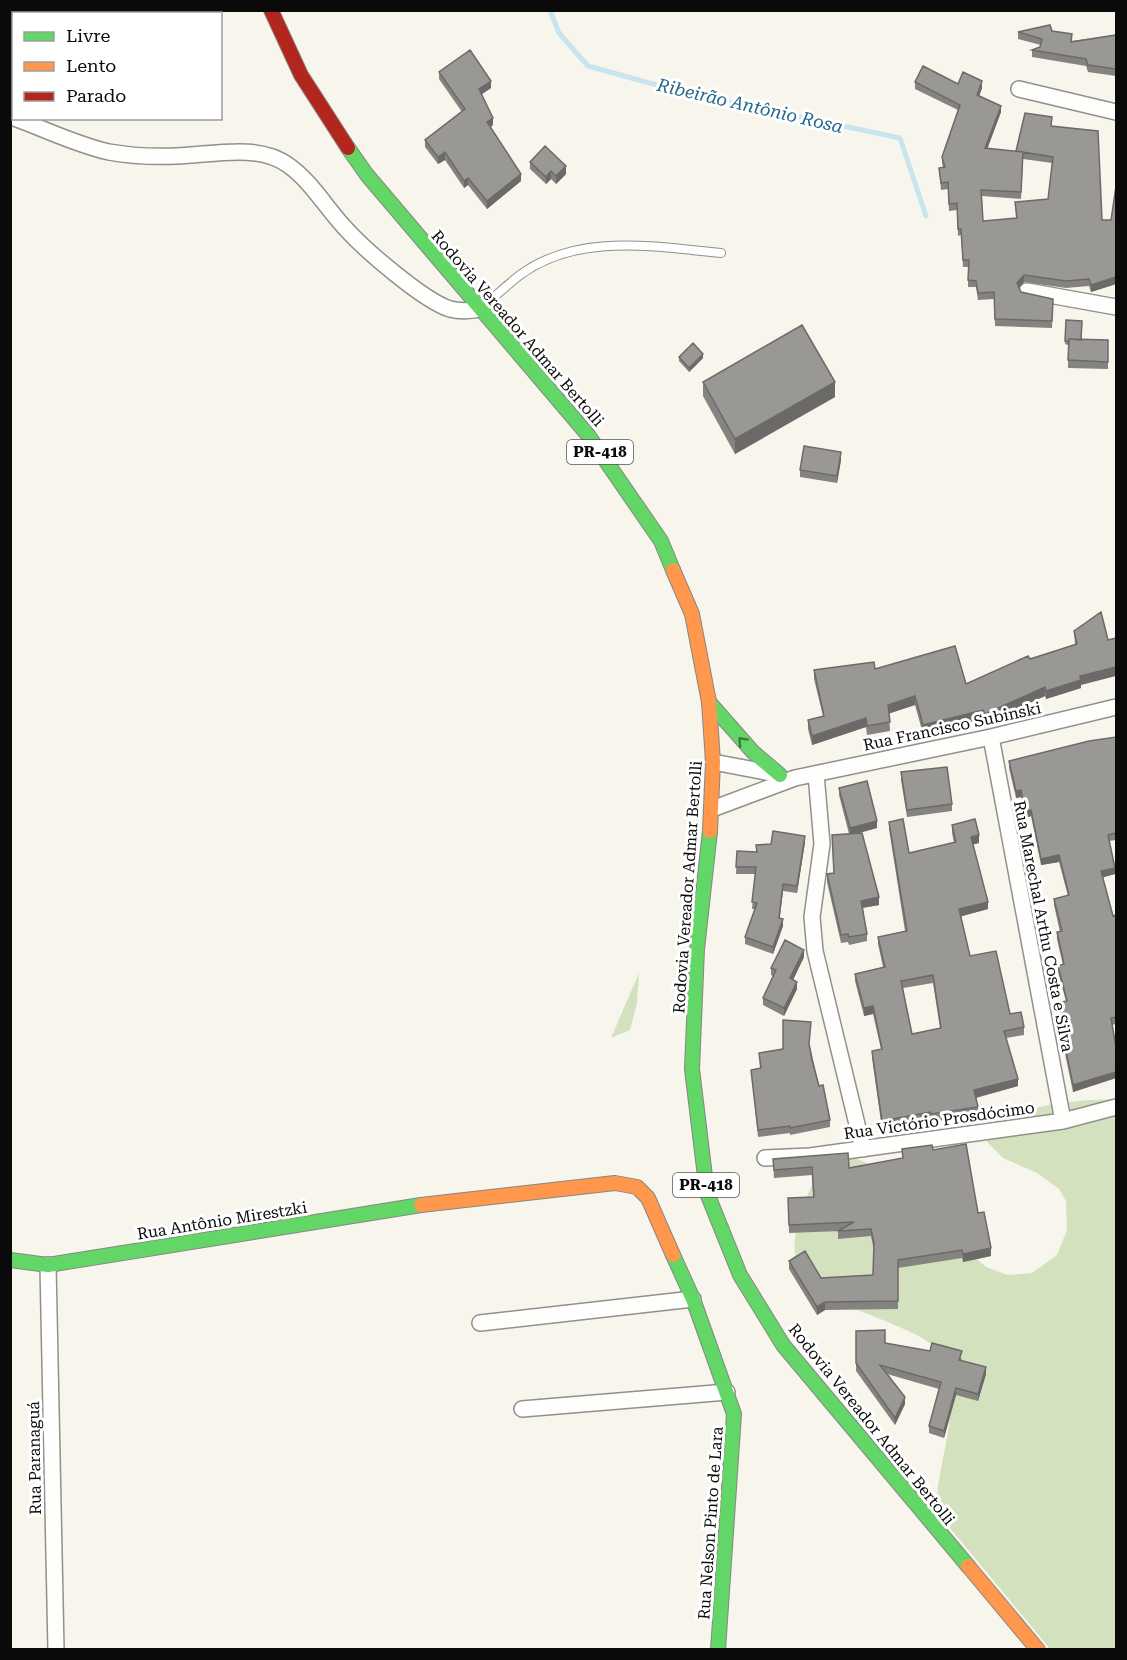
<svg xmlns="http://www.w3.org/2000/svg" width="1127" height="1660" viewBox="0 0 1127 1660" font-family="'Roboto Serif',serif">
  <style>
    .forest { fill: #d4e1bf }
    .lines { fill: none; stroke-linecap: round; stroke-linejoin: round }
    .stream { stroke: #c8e4ee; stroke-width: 5 }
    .lane-casing { stroke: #91908c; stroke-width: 10 }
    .street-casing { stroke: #91908c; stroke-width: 18 }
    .fast-casing { stroke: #888683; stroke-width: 16 }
    .slow-casing { stroke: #888683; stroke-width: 16 }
    .jam-casing { stroke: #888683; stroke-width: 16 }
    .lane { stroke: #fefefc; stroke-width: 8 }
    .street { stroke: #fefefc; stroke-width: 15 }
    .fast { stroke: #63d668; stroke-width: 14 }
    .slow { stroke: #ff974d; stroke-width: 14 }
    .jam { stroke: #b3261e; stroke-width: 14 }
    .wall { fill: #84837f; fill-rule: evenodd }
    .shaded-wall { fill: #6c6a68 }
    .building { fill: #9a9894; stroke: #6c6a68; stroke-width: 1.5; fill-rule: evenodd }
    .oneway { stroke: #3b7a3e }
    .labels { text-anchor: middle; stroke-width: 6; stroke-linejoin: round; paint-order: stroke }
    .shield { fill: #fff; stroke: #545454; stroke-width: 1.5 }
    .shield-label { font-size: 15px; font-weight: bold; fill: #0a0a0a }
    .street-label { font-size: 16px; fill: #0a0a0a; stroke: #fff }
    .water-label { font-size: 18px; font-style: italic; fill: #23678c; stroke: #fff }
  </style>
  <rect width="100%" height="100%" fill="#f8f5ed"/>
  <!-- forest -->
  <path class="forest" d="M639,973L637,1003L630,1030L611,1038Z
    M1116,1099V1649H1050L936,1511C937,1461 961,1413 947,1363C939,1332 852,1314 827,1294C817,1286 803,1270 797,1260C786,1241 814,1165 834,1158C847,1153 862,1161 873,1166L986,1267L1008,1275L1032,1273L1057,1255L1067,1230L1066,1201L1059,1189L1037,1173L1003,1158L987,1142L991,1125C1029,1104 1073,1100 1116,1099Z"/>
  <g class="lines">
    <!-- stream -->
    <path class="stream" d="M550,10L559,33L588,66L682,92L900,138L926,216"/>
    <!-- lane casing -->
    <g class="lane-casing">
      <path id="lane" d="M485,305C497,295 508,284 520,275C578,232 655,247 721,253"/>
    </g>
    <!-- street casing -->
    <g class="street-casing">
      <path id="street" d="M1019,89L1116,112
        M14,118C45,129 77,145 109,152C131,156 154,157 177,156C212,155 257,143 288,165C312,182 326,208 346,229C365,250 424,301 450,309C461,312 470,311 481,309
        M1027,291L1116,307
        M991,737L1063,1121
        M713,762L771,773
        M816,774L822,844L812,917L815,951L863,1149
        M712,809L795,778L991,737L1116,707
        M765,1158L810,1156L1063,1121L1116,1107
        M48,1265L56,1650
        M480,1323L693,1299
        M522,1409L727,1392"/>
    </g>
    <!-- fast casing -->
    <g class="fast-casing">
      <path id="fast" d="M348,148L367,175L588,435L661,541L673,570
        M709,702L753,752L780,775
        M710,831L697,949L692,1069L707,1193L740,1275L783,1345L968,1566
        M673,1255L693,1299L734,1414L718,1650
        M10,1260L48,1265L421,1205"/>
    </g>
    <!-- slow casing -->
    <g class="slow-casing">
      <path id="slow" d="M673,570L692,614L709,702L713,762L710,831
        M421,1205L615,1183L637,1187L648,1198L673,1255
        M968,1566L1038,1650"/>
    </g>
    <!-- jam casing -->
    <g class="jam-casing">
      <path id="jam" d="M271,10L301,75L348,148"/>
    </g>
    <!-- lane -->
    <use href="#lane" class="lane"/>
    <!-- street -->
    <use href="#street" class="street"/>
    <!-- fast -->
    <use href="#fast" class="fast"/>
    <!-- slow -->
    <use href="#slow" class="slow"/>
    <!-- jam -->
    <use href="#jam" class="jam"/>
  </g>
  <!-- wall -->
  <path class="wall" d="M1052,31L1071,41L1116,35V76L1088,72L1086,66L1032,57V50L1040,47L1041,45L1018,39V32Z
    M439,72L491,88L482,94L493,125L491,127L521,181L487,209L468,185L464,188L445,160L438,164L425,147V140L462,112L439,79Z
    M915,82L958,84L982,88L979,96L1001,112L987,149L1016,152L1025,113L1052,126L1102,220H1111L1116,186V284L1091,292L1089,286L1066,288L1024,282L1019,288L1021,292L1053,306L1052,328L995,326L994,299L978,300L976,287H968V267H963L961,235L958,236L957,210L949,211L948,189L941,190L939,168L943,167L942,163V157L958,110L915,89ZM1023,159L1052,163L1048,199L1015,202L1016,218L983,221L982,196L1021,199Z
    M530,162L566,174L556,184L551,179L546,184L530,169Z
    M1066,320L1081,340H1108V369L1068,368V345L1065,344Z
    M679,357L703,358L689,372L679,361Z
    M703,382L835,397L735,454L703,396Z
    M841,460L837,483L800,477V470Z
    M1101,612L1081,685V688L1046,699L1045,696L985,723L983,719L923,734L915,705L889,713L890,731L867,735L866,727L812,745L808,729V720L823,716L814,679V670L875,669L966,684L1030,659L1075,645L1074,631Z
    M1116,737V840L1109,841L1115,874L1103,877L1113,916L1116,915V1024L1112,1025L1116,1047V1078L1073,1092L1056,1010V1003L1066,1001L1058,972V966L1063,965L1057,939V932H1060L1054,905V899L1068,896L1059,862L1041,865L1031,816L1025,818L1021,797L1016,798L1009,768V761Z
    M901,772L952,804V811L907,817L901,780Z
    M839,788L877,828L856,834L879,905L863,908L867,934V941L849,945L848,942L841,943L827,882V874L834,873L832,835L849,834L839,795Z
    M889,822L909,853L954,843L952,833V825L979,843L973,844L988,909L961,916L970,956L1010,1014L1024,1027V1035L1006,1038L1018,1086L976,1098L978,1107V1115L931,1122L930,1119L882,1129L872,1058V1051L881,1049L873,1014L864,1016L855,981V974L883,967L878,944V937L905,931L889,829ZM933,983L940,1028L912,1034L903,988Z
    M805,842L797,893L783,891L779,918L783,926L773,954L745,944V937L755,909H752L755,874H736L737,851L756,852Z
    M804,957L793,980L797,989L784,1016L763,1005V998L773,976L771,975V968Z
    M810,1046L819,1086L830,1120V1127L790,1135V1133L758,1137L751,1070L760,1068L759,1053Z
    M902,1149L933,1150L978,1213L991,1256L963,1262L962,1258L898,1268V1309L825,1310L817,1315L789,1269V1261L821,1278L873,1275L874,1251L871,1236L838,1239V1231H840L789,1233L788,1198L813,1197L812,1175L774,1178L773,1159L849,1168L902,1158Z
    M856,1331L885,1343L962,1358L961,1360L986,1374L978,1401L956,1395L944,1438L929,1433V1426L939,1389L887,1374L905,1404L895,1425L856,1371Z"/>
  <!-- shaded-wall -->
  <path class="shaded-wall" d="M491,81V88L479,96V89Z
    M982,81V88L977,102V95Z
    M1001,106V112L985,155V148Z
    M493,118V125L487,129V122Z
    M445,152V160L438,164V157Z
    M566,166V174L556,184V176Z
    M551,171V179L546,184V177Z
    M521,174V181L487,209V201Z
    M468,178V185L464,188V181Z
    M1024,275V282L1017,290V283Z
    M1116,277V284L1091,292V285Z
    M703,354V358L689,372V368Z
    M835,382V397L735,454V439Z
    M841,452V460L837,483V476Z
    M1116,667V676L1081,685V688L1046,699V691L1080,676Z
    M1045,687V696L985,723V714Z
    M915,696V705L888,714V705Z
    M983,710V719L923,734V725Z
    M866,718V727L812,745V736Z
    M1021,790V797L1016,798V791Z
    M1031,810V816L1025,818V811Z
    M877,821V828L850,835V828Z
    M979,835V843L971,845V837Z
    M805,836V842L797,893V886Z
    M1059,855V862L1041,865V859Z
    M1115,868V874L1101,878V871Z
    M783,884V891L779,924V918Z
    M879,897V905L861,908V901Z
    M988,902V909L959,917V909Z
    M783,919V926L773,954V947Z
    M804,950V957L790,986V978Z
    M797,982V989L784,1016V1008Z
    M873,1006V1014L864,1016V1008Z
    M1116,1072V1078L1073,1092V1085Z
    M1018,1079V1086L974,1098V1090Z
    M991,1248V1256L963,1262V1254Z
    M825,1302V1310L817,1315V1307Z
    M986,1367V1374L978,1401V1394Z
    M956,1388V1395L944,1438V1431Z
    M905,1397V1404L895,1425V1418Z"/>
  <!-- building -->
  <path class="building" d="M1050,25L1052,31L1072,34L1071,42L1116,35V69L1088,65L1086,59L1032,50L1040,47L1042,39L1018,32Z
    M470,50L491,81L479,89L493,118L487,122L521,174L487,201L468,178L464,181L445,152L438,157L425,140L465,109L439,72Z
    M923,66L958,84L963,72L982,81L977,95L1001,106L985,148L1023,152L1021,192L981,190L983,221L1017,218L1015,202L1048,199L1053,157L1016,151L1025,113L1052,117L1051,126L1098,131L1102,220H1111L1116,186V277L1091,285L1089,279L1066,281L1024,275L1017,283L1021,292L1053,299L1052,321L995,319L994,292L978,293L976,281L968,280L969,260H963L961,229H958L957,203L949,204L948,182L941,183L939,168L945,167L942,157L960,105L915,82Z
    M545,146L566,166L556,176L551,171L546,177L530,162Z
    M1066,320L1082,321L1081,340L1069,339V341H1065Z
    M802,325L835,382L735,439L703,382Z
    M1069,339L1108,340V362L1068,360Z
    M693,343L703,354L689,368L679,357Z
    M804,446L841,452L837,476L800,470Z
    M1101,612L1108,640L1116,638V667L1080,676L1081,680L1046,691L1045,687L985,714L983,710L923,725L915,696L888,705L890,722L867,726L866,718L812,736L808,720L824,716L814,670L874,662L875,669L955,646L966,684L1028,656L1030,659L1077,644L1074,631Z
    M1116,737V833L1108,835L1115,868L1101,871L1113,916L1116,915V1017L1111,1018L1116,1047V1072L1073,1085L1056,1003L1067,1001L1058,966L1064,964L1057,932L1062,931L1054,899L1069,895L1059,855L1041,859L1031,810L1025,811L1021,790L1016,791L1009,761L1089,741Z
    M947,767L952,804L907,810L901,772Z
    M867,781L877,821L850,828L839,788Z
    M903,819L909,853L956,842L952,825L975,819L979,835L971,837L988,902L959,909L970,956L996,951L1010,1014L1021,1012L1024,1027L1004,1031L1018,1079L974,1090L978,1107L931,1114L930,1112L882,1121L872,1051L882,1049L873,1006L864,1008L855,974L885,967L878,937L907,931L889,822ZM933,975L941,1028L912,1034L901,981Z
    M773,831L805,836L797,886L783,884L779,918L783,919L773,947L745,937L757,903L752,902L756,867H736L737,851L757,852L756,845L771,844Z
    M862,833L879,897L861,901L867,934L849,937L848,934L841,935L827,874L834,873L832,835Z
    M785,940L804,950L790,978L797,982L784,1008L763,998L776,970L771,968Z
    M783,1020L811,1022L809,1044L812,1060L819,1086L823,1085L830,1120L790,1128V1126L758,1130L751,1070L761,1068L759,1053L783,1049Z
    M966,1144L978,1213L984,1212L991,1248L963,1254L962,1250L898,1260V1301L825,1302L817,1307L789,1261L805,1251L821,1278L873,1275L874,1243L871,1229L838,1231L854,1222L789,1225L788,1198L814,1197L812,1167L774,1170L773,1159L848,1153L849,1168L903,1158L902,1149L932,1145L933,1150Z
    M885,1330V1343L930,1351L932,1343L962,1351L959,1360L986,1367L978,1394L956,1388L944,1431L929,1426L941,1382L880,1365L905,1397L895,1418L856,1363V1331Z"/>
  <!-- one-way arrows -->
  <defs><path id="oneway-chevron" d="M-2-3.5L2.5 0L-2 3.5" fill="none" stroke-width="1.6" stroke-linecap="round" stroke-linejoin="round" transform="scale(1.5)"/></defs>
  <use class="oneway" href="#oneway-chevron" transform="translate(742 741) rotate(-133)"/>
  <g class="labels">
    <!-- shield labels -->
    <g class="shield">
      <rect x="567" y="440" width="66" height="24" rx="4.5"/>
      <rect x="673" y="1173" width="66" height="24" rx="4.5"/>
    </g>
    <g class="shield-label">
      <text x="600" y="457">PR-418</text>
      <text x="706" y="1190">PR-418</text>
    </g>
    <!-- street labels -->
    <g class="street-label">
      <text transform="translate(518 328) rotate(49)" y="6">Rodovia Vereador Admar Bertolli</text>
      <text transform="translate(952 726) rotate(-12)" y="6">Rua Francisco Subinski</text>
      <text transform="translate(687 887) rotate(-86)" y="6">Rodovia Vereador Admar Bertolli</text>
      <text transform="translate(1044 926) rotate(79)" y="6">Rua Marechal Arthu Costa e Silva</text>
      <text transform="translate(939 1120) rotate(-8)" y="6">Rua Victório Prosdócimo</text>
      <text transform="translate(222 1220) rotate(-9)" y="6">Rua Antônio Mirestzki</text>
      <text transform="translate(872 1424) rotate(51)" y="6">Rodovia Vereador Admar Bertolli</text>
      <text transform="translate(34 1458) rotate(-91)" y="6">Rua Paranaguá</text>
      <text transform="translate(710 1523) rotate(-86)" y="6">Rua Nelson Pinto de Lara</text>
    </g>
    <!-- water labels -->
    <g class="water-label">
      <text transform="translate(750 106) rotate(13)" y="6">Ribeirão Antônio Rosa</text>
    </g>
  </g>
  <!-- border -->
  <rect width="1127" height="1660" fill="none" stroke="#0a0a0a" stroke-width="24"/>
  <!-- legend -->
  <rect x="12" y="12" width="210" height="108" fill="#ffffff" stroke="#9d9d9d" stroke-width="1.5"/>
  <rect x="24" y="32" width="30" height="9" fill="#63d668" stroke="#9d9d9d" stroke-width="1.5"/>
  <text x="66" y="42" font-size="18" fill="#0a0a0a">Livre</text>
  <rect x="24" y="62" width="30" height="9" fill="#ff974d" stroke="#9d9d9d" stroke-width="1.5"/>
  <text x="66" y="72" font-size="18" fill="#0a0a0a">Lento</text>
  <rect x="24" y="92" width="30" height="9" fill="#b3261e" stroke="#9d9d9d" stroke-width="1.5"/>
  <text x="66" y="102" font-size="18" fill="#0a0a0a">Parado</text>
</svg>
